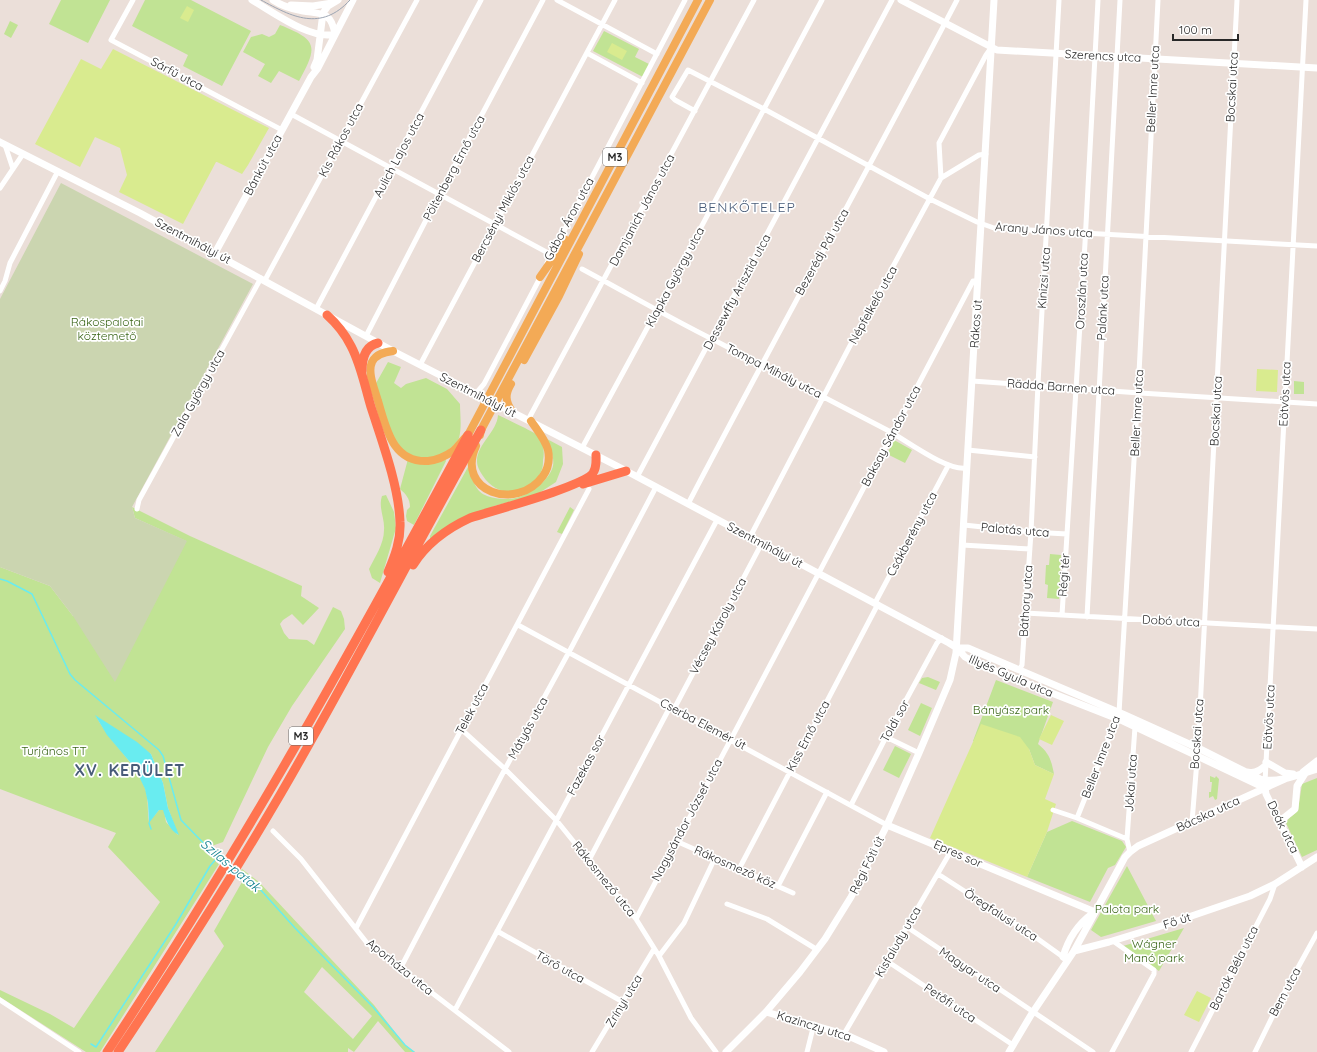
<svg xmlns="http://www.w3.org/2000/svg" width="1317" height="1052" viewBox="0 0 1317 1052" font-family="Quicksand,sans-serif">
  <style>
    .green { fill: #c1e394; fill-rule: evenodd }
    .cemetery { fill: #cbd5b0 }
    .pitch { fill: #d9eb8f }
    .water { fill: #69ecf0 }
    .lines { fill: none; stroke-linecap: round; stroke-linejoin: round }
    .stream { stroke: #69ecf0; stroke-width: 1.5 }
    .street { stroke: #fff; stroke-width: 5 }
    .secondary { stroke: #fff; stroke-width: 7 }
    .primary { stroke: #f3aa56; stroke-width: 8 }
    .highway { stroke: #ff7450; stroke-width: 9 }
    .tram { stroke: #9ca5b3; stroke-width: 1 }
    .labels { text-anchor: middle; stroke-width: 3.5; stroke-linejoin: round; paint-order: stroke }
    .shield { fill: #fff; stroke: #686868; stroke-width: 1 }
    .shield-label { font-size: 11px; font-weight: bold; fill: #282828 }
    .street-label { font-size: 12px; fill: #282828; stroke: #fff }
    .park-label { font-size: 12px; fill: #3a6618; stroke: #fff }
    .water-label { font-size: 13px; font-style: italic; fill: #0b7e8c; stroke: #fff }
    .quarter-label { font-size: 14px; letter-spacing: 1px; fill: #485c79; stroke: #fff }
    .district-label { font-size: 16px; font-weight: bold; letter-spacing: 1px; fill: #485c79; stroke: #fff }
  </style>
  <rect width="100%" height="100%" fill="#ebdfd9"/>
  <!-- green -->
  <path class="green" d="M61,0H110L88,43L49,24Z
    M145,0H191L251,31L222,86L183,66L188,55L132,26Z
    M10,21L18,25L11,38L4,34Z
    M280,25C318,40 318,46 299,81L279,71L271,83L258,76L265,64L243,52L251,37L262,34L269,37L275,34Z
    M604,31L639,49L635,57L649,64L643,77L593,51Z
    M388,362L401,367L394,383L401,388L406,384L426,378L447,389L460,404C460,414 462,428 459,438C455,447 437,459 427,459C418,459 405,454 399,448C386,432 381,404 375,385Z
    M1294,381L1304,382V394H1294Z
    M498,415C507,419 516,424 525,428C528,430 533,432 536,434C543,440 545,451 543,460C543,463 543,468 541,472C529,497 498,499 483,476C480,471 477,467 477,461C477,444 497,432 498,415Z
    M547,439L562,447L563,464L556,482L536,495L494,506L430,541V536L468,467C471,476 476,492 485,495C493,499 508,500 516,498C528,495 548,481 552,469C556,460 550,448 547,439Z
    M894,440L912,450L905,463L887,454Z
    M445,458L446,461L414,525L407,521L406,516L407,510L410,507C410,499 406,494 400,489L408,459Z
    M386,495L394,512L396,528L380,583L372,578L369,569C375,557 384,544 384,530C385,518 378,508 382,496Z
    M132,507L190,536L302,586L301,596L319,608L303,625L292,614L283,620L280,624L284,633L289,639L307,640L314,645L333,607L341,611L344,619L345,629L292,706L268,747L223,842L209,847L219,854L216,862L219,864L100,1052H86L0,997V990L50,1014L74,1028L160,902L108,847L116,833L0,789V567L50,586L73,616L186,541L135,518ZM96,716L151,754L163,783L168,808L178,835L166,822L164,810H159L149,822C147,811 149,799 145,788C134,760 109,742 96,716Z
    M570,507L574,510L562,534L557,532Z
    M1050,554L1061,555L1059,599L1047,598L1048,585L1045,584L1046,565H1049Z
    M928,677L940,682L936,690L919,683L922,678Z
    M996,680L1053,702L1038,744C1049,753 1051,759 1054,774L1035,765L1029,749L973,741Z
    M921,703L932,708L920,736L908,730Z
    M895,746L911,754L899,778L883,770Z
    M1210,776L1215,778L1216,776L1219,779L1217,799L1215,800L1213,796L1209,798V792H1211L1212,782H1210Z
    M1317,778V850L1302,857L1286,823C1288,817 1295,815 1298,810L1302,784Z
    M1072,821L1122,841L1126,847L1115,865L1108,868L1090,902L1027,877L1047,832Z
    M1127,866L1156,921L1101,937L1091,930Z
    M242,869L259,882L374,1005L405,1045L415,1052H405L378,1021L354,1052L348,1048V1052H155L224,946L214,931L242,882L236,878ZM322,967L372,1016L353,1039L304,992Z
    M1184,928L1159,971L1123,946Z"/>
  <!-- cemetery -->
  <path class="cemetery" d="M61,183L253,284L132,507L135,518L187,541L115,682L73,616L50,586L0,567V299Z"/>
  <!-- pitch -->
  <path class="pitch" d="M187,6L194,10L188,22L180,18Z
    M612,43L627,51L622,60L607,52Z
    M113,49L269,128L248,165L242,174L217,162H216L183,224L119,192L127,175L120,148L95,137L80,167L35,144L81,59L101,69Z
    M1257,369L1278,370L1277,392L1256,391Z
    M1051,715L1064,721L1052,745L1039,739Z
    M981,724L1020,737L1029,749L1035,765L1054,774L1045,799L1056,804L1047,832L1027,877L930,838Z
    M1197,991L1211,998L1199,1022L1184,1015Z"/>
  <!-- water -->
  <path class="water" d="M95,715L137,742L151,754L163,783L168,808L179,835C169,830 166,820 163,810H159L149,823L148,803L145,789L135,768L107,735Z"/>
  <g class="lines">
    <!-- stream -->
    <path class="stream" d="M0,579L7,581L32,594L70,674L75,680L159,750L163,756L181,820L218,858L224,862
      M149,823L151,829
      M238,872L259,888L295,928L373,1007L405,1045L414,1052
      M91,1044L96,1047L176,924L210,866L217,858"/>
    <!-- street -->
    <path class="street" d="M133,0L111,40L282,130
      M557,0L657,54
      M587,53L642,83
      M695,111L675,100L672,97L688,70L764,109L930,199L977,222L994,228L1317,246
      M291,114L550,254
      M5,145L13,169
      M941,178L979,155L986,154
      M0,188L23,154
      M547,263L685,0
      M582,269C625,292 668,317 712,339C771,370 830,400 889,431C907,441 948,472 967,468
      M265,280L417,0
      M0,291L5,281L10,263L58,171
      M316,309L481,0
      M366,336L439,195L543,0
      M420,365L615,0
      M972,381L1140,393L1317,404
      M473,393L478,391L484,384L541,276
      M528,420L754,0
      M582,448L657,310L822,0
      M968,450L1035,457
      M637,477L892,0
      M688,504C776,335 869,169 957,0
      M137,509L139,500L261,278
      M964,525L1031,532L1067,534
      M750,537L853,340L941,178L939,143L986,55L991,48
      M962,545L1030,549
      M875,603L948,466
      M1025,613L1317,629
      M1062,615L1085,243L1098,0
      M1087,617L1120,0
      M518,625L887,825
      M1019,670L1022,665L1031,532L1038,384L1059,0
      M674,709L762,543
      M461,729L505,769L557,821L636,919L659,956L691,1018L716,1052
      M886,737L919,753
      M1265,782L1306,0
      M851,805L886,737L937,643L942,638
      M1053,810L1077,818L1127,839L1130,852
      M1077,818L1119,713L1138,393L1158,0
      M1192,822L1198,748L1237,0
      M273,831L301,859L367,943L509,1052
      M1127,839L1135,727
      M676,841L793,893
      M589,860L670,707
      M739,869L878,604
      M938,874L1031,934L1063,957
      M778,886L827,792
      M727,904L767,919L816,949
      M636,919L973,281H978
      M907,927L1093,1052
      M356,928L589,489
      M497,931L623,1002
      M659,956L684,923L715,858
      M887,961L1013,1045
      M400,969L505,769L569,652L656,487
      M0,1000L79,1052
      M455,1010L717,520
      M844,1034L951,851
      M592,1052L654,949
      M807,1052L814,1024
      M1112,1052L1154,974V970L1113,941
      M1191,1052L1270,899L1275,884
      M1255,1052L1284,993L1317,933"/>
    <!-- secondary -->
    <path class="secondary" d="M252,0C273,12 312,41 335,34
      M273,0C282,6 292,9 303,11C321,14 331,11 335,34
      M901,0L997,50L1317,68
      M291,5L313,6L332,3
      M314,67L317,60L323,13L328,6L338,0
      M0,142L140,213L393,351L617,466L949,643L957,648L965,657L978,664L1123,721L1265,788
      M215,253L311,77L318,68L353,0
      M957,648H968L1125,715L1198,748L1260,779C1278,784 1300,774 1317,769
      M1266,762L1285,773L1293,774
      M1248,772C1255,774 1261,770 1266,765
      M1303,772L1317,761
      M1265,788L1266,794L1302,867
      M1280,820L1285,817L1295,809L1297,786L1306,772
      M887,825L1095,912
      M1074,951L1109,942L1171,923L1250,896L1275,884L1317,857
      M1068,960L1063,957C1068,939 1078,924 1093,913
      M766,1012L844,1034L884,1052
      M726,1052L766,1012L800,972L825,939L851,897L887,825L919,753L950,680L956,653L994,0
      M1009,1052L1031,1015L1074,951L1125,857L1130,852L1138,846L1287,778"/>
    <!-- primary -->
    <path class="primary" d="M540,277L566,240
      M393,351C384,352 376,354 372,362C367,373 375,390 378,401C386,427 392,463 428,461C437,460 446,456 453,451C459,446 462,440 468,435L698,0
      M524,360L559,296L579,254
      M511,384C505,394 505,401 512,411
      M480,435L481,430L710,0
      M476,446C455,492 517,512 543,476C548,469 550,460 548,450C545,439 537,430 531,421"/>
    <!-- highway -->
    <path class="highway" d="M327,315C337,324 345,334 351,346C361,365 365,387 371,407C382,441 399,487 400,522C401,540 395,556 388,572
      M362,371C362,359 365,346 378,343
      M583,484L626,471
      M413,565C427,543 446,529 470,518C491,511 583,487 593,473C597,467 596,461 596,455
      M107,1052C239,853 355,645 468,435
      M118,1052C174,968 229,882 280,795C350,675 413,551 481,430"/>
    <!-- tram -->
    <path class="tram" d="M261,0C292,17 321,32 350,0"/>
  </g>
  <g class="labels">
    <!-- shield labels -->
    <g class="shield">
      <rect x="603" y="148" width="24" height="18" rx="3"/>
      <rect x="289" y="727" width="24" height="18" rx="3"/>
    </g>
    <g class="shield-label">
      <text x="615" y="161">M3</text>
      <text x="301" y="740">M3</text>
    </g>
    <!-- street labels -->
    <g class="street-label">
      <text transform="translate(1103 56) rotate(3)" y="4">Szerencs utca</text>
      <text transform="translate(177 74) rotate(28)" y="4">Sárfű utca</text>
      <text transform="translate(1232 87) rotate(-87)" y="4">Bocskai utca</text>
      <text transform="translate(1153 89) rotate(-87)" y="4">Beller Imre utca</text>
      <text transform="translate(341 140) rotate(-62)" y="4">Kis Rákos utca</text>
      <text transform="translate(399 155) rotate(-62)" y="4">Aulich Lajos utca</text>
      <text transform="translate(263 165) rotate(-62)" y="4">Bánkút utca</text>
      <text transform="translate(454 168) rotate(-62)" y="4">Pöltenberg Ernő utca</text>
      <text transform="translate(503 209) rotate(-62)" y="4">Bercsényi Miklós utca</text>
      <text transform="translate(642 210) rotate(-62)" y="4">Damjanich János utca</text>
      <text transform="translate(569 219) rotate(-62)" y="4">Gábor Áron utca</text>
      <text transform="translate(1044 230) rotate(4)" y="4">Arany János utca</text>
      <text transform="translate(193 241) rotate(28)" y="4">Szentmihályi út</text>
      <text transform="translate(822 252) rotate(-61)" y="4">Bezerédj Pál utca</text>
      <text transform="translate(675 277) rotate(-62)" y="4">Klapka György utca</text>
      <text transform="translate(1044 278) rotate(-86)" y="4">Kinizsi utca</text>
      <text transform="translate(1082 291) rotate(-87)" y="4">Oroszlán utca</text>
      <text transform="translate(737 292) rotate(-62)" y="4">Dessewffy Arisztid utca</text>
      <text transform="translate(873 305) rotate(-61)" y="4">Népfelkelő utca</text>
      <text transform="translate(1103 308) rotate(-87)" y="4">Palánk utca</text>
      <text transform="translate(976 324) rotate(-86)" y="4">Rákos út</text>
      <text transform="translate(774 371) rotate(27)" y="4">Tompa Mihály utca</text>
      <text transform="translate(1061 387) rotate(4)" y="4">Rädda Barnen utca</text>
      <text transform="translate(198 393) rotate(-61)" y="4">Zala György utca</text>
      <text transform="translate(1285 394) rotate(-87)" y="4">Eötvös utca</text>
      <text transform="translate(478 395) rotate(27)" y="4">Szentmihályi út</text>
      <text transform="translate(1216 411) rotate(-87)" y="4">Bocskai utca</text>
      <text transform="translate(1137 413) rotate(-87)" y="4">Beller Imre utca</text>
      <text transform="translate(891 436) rotate(-62)" y="4">Baksay Sándor utca</text>
      <text transform="translate(1015 530) rotate(5)" y="4">Palotás utca</text>
      <text transform="translate(912 534) rotate(-62)" y="4">Csákberény utca</text>
      <text transform="translate(765 545) rotate(28)" y="4">Szentmihályi út</text>
      <text transform="translate(1064 575) rotate(-86)" y="4">Régi tér</text>
      <text transform="translate(1026 601) rotate(-86)" y="4">Báthory utca</text>
      <text transform="translate(1171 621) rotate(3)" y="4">Dobó utca</text>
      <text transform="translate(718 626) rotate(-62)" y="4">Vécsey Károly utca</text>
      <text transform="translate(1011 676) rotate(23)" y="4">Illyés Gyula utca</text>
      <text transform="translate(472 709) rotate(-62)" y="4">Telek utca</text>
      <text transform="translate(1269 717) rotate(-87)" y="4">Eötvös utca</text>
      <text transform="translate(895 721) rotate(-61)" y="4">Toldi sor</text>
      <text transform="translate(703 724) rotate(28)" y="4">Cserba Elemér út</text>
      <text transform="translate(528 728) rotate(-61)" y="4">Mátyás utca</text>
      <text transform="translate(1197 734) rotate(-86)" y="4">Bocskai utca</text>
      <text transform="translate(808 736) rotate(-62)" y="4">Kiss Ernő utca</text>
      <text transform="translate(1101 757) rotate(-69)" y="4">Beller Imre utca</text>
      <text transform="translate(586 765) rotate(-62)" y="4">Fazekas sor</text>
      <text transform="translate(1131 783) rotate(-86)" y="4">Jókai utca</text>
      <text transform="translate(1208 814) rotate(-25)" y="4">Bácska utca</text>
      <text transform="translate(687 820) rotate(-62)" y="4">Nagysándor József utca</text>
      <text transform="translate(1283 827) rotate(64)" y="4">Deák utca</text>
      <text transform="translate(958 854) rotate(23)" y="4">Epres sor</text>
      <text transform="translate(867 865) rotate(-64)" y="4">Régi Fóti út</text>
      <text transform="translate(735 867) rotate(24)" y="4">Rákosmező köz</text>
      <text transform="translate(604 879) rotate(51)" y="4">Rákosmező utca</text>
      <text transform="translate(1001 915) rotate(33)" y="4">Öregfalusi utca</text>
      <text transform="translate(1177 921) rotate(-18)" y="4">Fő út</text>
      <text transform="translate(898 942) rotate(-60)" y="4">Kisfaludy utca</text>
      <text transform="translate(400 967) rotate(39)" y="4">Aporháza utca</text>
      <text transform="translate(560 967) rotate(29)" y="4">Törő utca</text>
      <text transform="translate(1234 968) rotate(-63)" y="4">Bartók Béla utca</text>
      <text transform="translate(970 970) rotate(34)" y="4">Magyar utca</text>
      <text transform="translate(1285 992) rotate(-62)" y="4">Bem utca</text>
      <text transform="translate(624 1001) rotate(-59)" y="4">Zrínyi utca</text>
      <text transform="translate(950 1003) rotate(34)" y="4">Petőfi utca</text>
      <text transform="translate(814 1026) rotate(17)" y="4">Kazinczy utca</text>
    </g>
    <!-- park labels -->
    <g class="park-label">
      <text x="107" y="326">Rákospalotai<tspan x="107" dy="14">köztemető</tspan></text>
      <text x="1011" y="714">Bányász park</text>
      <text x="54" y="755">Turjános TT</text>
      <text x="1127" y="913">Palota park</text>
      <text x="1154" y="948">Wágner<tspan x="1154" dy="14">Manó park</tspan></text>
    </g>
    <!-- water labels -->
    <g class="water-label">
      <text transform="translate(231 865) rotate(40)" y="5">Szilas-patak</text>
    </g>
    <!-- quarter labels -->
    <g class="quarter-label">
      <text x="747" y="212">BENKŐTELEP</text>
    </g>
    <!-- district labels -->
    <g class="district-label">
      <text x="130" y="776">XV. KERÜLET</text>
    </g>
  </g>
  <!-- scale -->
  <path d="M1173 34v6h65v-6" fill="none" stroke="#282828" stroke-width="2"/>
  <text x="1179" y="34" font-size="12" fill="#282828" stroke="#ffffff" stroke-width="3" paint-order="stroke">100 m</text>
</svg>
